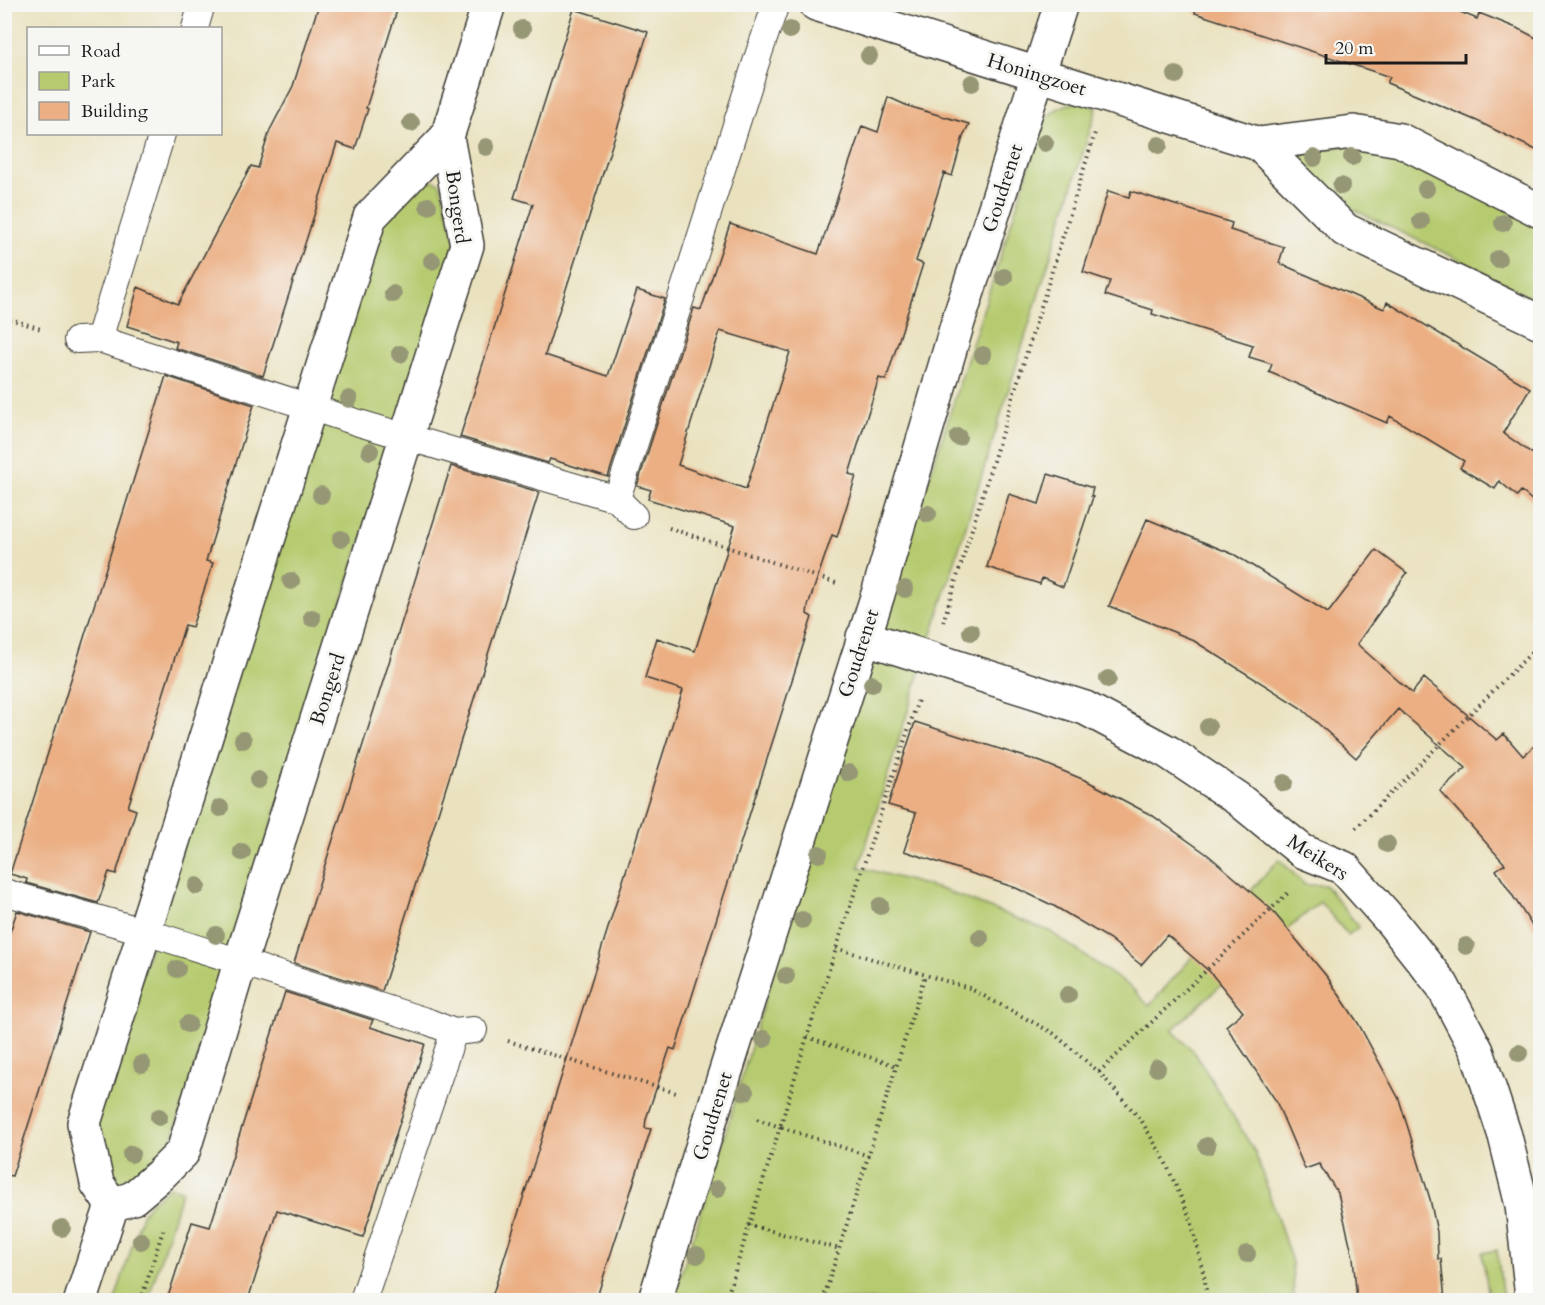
<svg xmlns="http://www.w3.org/2000/svg" width="1545" height="1305" viewBox="0 0 1545 1305" font-family="Cardo,serif">
  <style>
    .green { fill: #b6cb6f; stroke: #697446; stroke-width: 1.5 }
    .building { fill: #ebaf83; fill-rule: evenodd }
    .lines { fill: none; stroke-linecap: round; stroke-linejoin: round }
    .lane-casing { stroke: #3b3a34; stroke-width: 28 }
    .street-casing { stroke: #3b3a34; stroke-width: 36 }
    .path { stroke: #3b3a34; stroke-width: 4; stroke-dasharray: 1.5 4.5; stroke-linecap: butt }
    .lane { stroke: #fff; stroke-width: 26 }
    .street { stroke: #fff; stroke-width: 33 }
    .tree { fill: #969775 }
    .labels { text-anchor: middle; stroke-width: 6; stroke-linejoin: round; paint-order: stroke }
    .street-label { font-size: 20px; fill: #1c1c1c; stroke: #f6f6f2 }
  </style>
  <rect width="100%" height="100%" fill="#f6f6f2"/>
  <filter id="ink" filterUnits="userSpaceOnUse"><feTurbulence type="fractalNoise" baseFrequency=".0167" numOctaves="2"/><feDisplacementMap in="SourceGraphic" scale="12" xChannelSelector="R" yChannelSelector="G"/><feConvolveMatrix kernelMatrix="1 2 1 2 8 2 1 2 1" color-interpolation-filters="sRGB"/></filter>
  <filter id="wash" filterUnits="userSpaceOnUse"><feTurbulence type="fractalNoise" baseFrequency=".008" numOctaves="4" result="noise"/><feDisplacementMap in="SourceGraphic" scale="24" xChannelSelector="R" yChannelSelector="G"/><feGaussianBlur stdDeviation="1.35" result="paint"/><feColorMatrix in="noise" values="0 0 0 0 0 0 0 0 0 0 0 0 0 0 0 0 0 1.4 0 .05"/><feComposite in="paint" operator="in"/></filter>
  <g filter="url(#wash)">
    <rect width="100%" height="100%" fill="#eae2bf"/>
    <!-- green -->
    <path class="green" d="M1079,102L1097,108L859,867L943,890L1049,931L1132,988L1149,1006L1279,859L1305,885H1325L1359,927L1348,935L1320,902L1221,985L1172,1030L1195,1053L1255,1152L1292,1262L1294,1300H673L715,1168L808,854L1044,121C1053,109 1064,104 1079,102Z
      M1363,143L1491,197L1540,229V303L1464,262L1348,207L1300,165L1306,151Z
      M425,178L440,183L456,241L170,1146L123,1186H116L110,1181L95,1123L379,222Z
      M169,1187L182,1190L148,1300H115L142,1214L148,1205Z
      M1497,1250L1503,1300H1453L1489,1297L1482,1253Z"/>
    <g id="blocks">
      <!-- building -->
      <path class="building" d="M319,4H399L366,108L368,109L355,149L337,143L263,376L175,348L177,342L127,326L138,287L178,304L251,166L258,168L270,130L293,86Z
        M1196,4H1441L1477,19L1479,13L1519,29L1540,40V152L1477,121L1387,83L1390,77L1195,13Z
        M574,9L648,32L545,355L608,376L637,290L665,299L608,477L550,459L548,463L460,437L533,204L514,198Z
        M888,97L908,106L969,124L963,137L952,176L944,173L916,261L923,264L886,380L879,378L849,474L856,476L837,537L832,535L808,606L807,614L812,617L675,1050L670,1048L646,1119L645,1128L651,1129L596,1300H491L683,690L645,678L657,638L695,651L735,526L648,499L651,490L637,486L694,308L701,310L730,224L818,254L862,126L878,132ZM720,331L790,352L746,489L678,465Z
        M1108,191L1129,197L1131,191L1232,223L1230,230L1284,247L1279,263L1384,309L1387,302L1530,388L1503,433L1540,459V507L1521,491L1517,496L1499,481L1495,489L1460,468L1464,461L1390,416L1387,423L1269,372L1272,364L1249,357L1253,345L1152,314L1153,310L1105,295L1110,281L1083,272Z
        M166,376L254,405L206,561L213,563L192,627L185,625L128,807L136,810L116,874L109,872L98,903L26,883L27,879L10,874Z
        M451,466L539,492L382,991L294,963Z
        M1048,474L1093,488L1091,496L1093,497L1063,587L1042,578L1040,584L987,567L1009,494L1039,504Z
        M1147,519L1235,555L1328,613L1376,550L1407,573L1357,644L1412,693L1424,678L1497,740L1504,734L1523,756L1540,741V938L1496,870L1505,864L1440,791L1466,768L1398,709L1356,758L1301,708L1191,639L1109,606Z
        M915,722L1041,762L1087,781L1153,816L1208,855L1271,909L1328,978L1358,1023L1399,1099L1430,1199L1437,1232L1438,1259H1441L1445,1300H1357L1353,1257L1338,1193L1319,1164L1305,1169L1276,1101L1226,1026L1243,1012L1210,972L1167,935L1141,965L1110,939L1054,906L1016,888L904,851L916,813L888,805Z
        M17,911L90,932L12,1176L4,1174V950Z
        M285,992L373,1020L370,1027L425,1044L363,1237L277,1210L248,1300H167L192,1222L210,1227Z"/>
    </g>
  </g>
  <g filter="url(#ink)">
    <use href="#blocks" fill-opacity="0" stroke="#3b3a34" stroke-width="1.5"/>
    <g class="lines">
      <!-- lane casing -->
      <g class="lane-casing">
        <path id="lane" d="M195,28L202,4
          M99,339L162,134
          M77,340L99,339L359,423L617,499L634,516
          M617,499L759,53L776,4
          M4,892L146,932L429,1022L454,1032L474,1030
          M363,1300L454,1032"/>
      </g>
      <!-- street casing -->
      <g class="street-casing">
        <path id="street" d="M816,4L1259,144L1345,230L1540,322
          M1259,144L1353,132L1400,140L1540,211
          M863,637L1085,708L1168,752L1238,799L1302,851L1344,868L1392,922L1442,985L1477,1051L1505,1136L1522,1205L1532,1297L1531,1300
          M112,1205L97,1183L84,1123L370,217L447,137L489,4
          M81,1300L112,1205L133,1198L160,1175L183,1152L240,963L467,245L447,137
          M655,1300L715,1105L878,594L958,322L1061,4"/>
      </g>
      <!-- path -->
      <path class="path" d="M4,317L41,329
        M669,528L839,584
        M943,622L1095,133
        M1356,828L1540,644
        M836,948L969,988L1053,1033L1099,1072L1141,1120L1164,1159L1191,1220L1205,1280L1207,1300
        M807,1037L897,1066
        M508,1041L676,1093
        M1099,1072L1290,891
        M869,1156L780,1127L807,1037L919,697
        M748,1225L840,1249
        M141,1300L164,1227
        M726,1300L780,1127L754,1118
        M823,1300L925,975"/>
      <!-- lane -->
      <use href="#lane" class="lane"/>
      <!-- street -->
      <use href="#street" class="street"/>
    </g>
    <!-- trees -->
    <g class="tree">
      <circle cx="522" cy="29" r="9"/>
      <circle cx="790" cy="30" r="9"/>
      <circle cx="869" cy="56" r="9"/>
      <circle cx="1176" cy="75" r="9"/>
      <circle cx="972" cy="83" r="9"/>
      <circle cx="411" cy="123" r="9"/>
      <circle cx="1045" cy="143" r="9"/>
      <circle cx="1159" cy="145" r="9"/>
      <circle cx="486" cy="147" r="9"/>
      <circle cx="1352" cy="157" r="9"/>
      <circle cx="1314" cy="158" r="9"/>
      <circle cx="1341" cy="186" r="9"/>
      <circle cx="1426" cy="189" r="9"/>
      <circle cx="428" cy="206" r="9"/>
      <circle cx="1421" cy="221" r="9"/>
      <circle cx="1503" cy="223" r="9"/>
      <circle cx="1498" cy="259" r="9"/>
      <circle cx="432" cy="261" r="9"/>
      <circle cx="1004" cy="277" r="9"/>
      <circle cx="393" cy="294" r="9"/>
      <circle cx="400" cy="354" r="9"/>
      <circle cx="983" cy="355" r="9"/>
      <circle cx="349" cy="399" r="9"/>
      <circle cx="958" cy="437" r="9"/>
      <circle cx="370" cy="451" r="9"/>
      <circle cx="321" cy="495" r="9"/>
      <circle cx="928" cy="514" r="9"/>
      <circle cx="341" cy="539" r="9"/>
      <circle cx="291" cy="581" r="9"/>
      <circle cx="905" cy="589" r="9"/>
      <circle cx="312" cy="618" r="9"/>
      <circle cx="971" cy="632" r="9"/>
      <circle cx="1108" cy="679" r="9"/>
      <circle cx="872" cy="684" r="9"/>
      <circle cx="1208" cy="727" r="9"/>
      <circle cx="243" cy="740" r="9"/>
      <circle cx="849" cy="773" r="9"/>
      <circle cx="258" cy="780" r="9"/>
      <circle cx="1284" cy="783" r="9"/>
      <circle cx="220" cy="808" r="9"/>
      <circle cx="1387" cy="844" r="9"/>
      <circle cx="242" cy="852" r="9"/>
      <circle cx="819" cy="854" r="9"/>
      <circle cx="197" cy="886" r="9"/>
      <circle cx="880" cy="906" r="9"/>
      <circle cx="802" cy="920" r="9"/>
      <circle cx="216" cy="935" r="9"/>
      <circle cx="980" cy="938" r="9"/>
      <circle cx="1466" cy="946" r="9"/>
      <circle cx="177" cy="969" r="9"/>
      <circle cx="786" cy="976" r="9"/>
      <circle cx="1068" cy="995" r="9"/>
      <circle cx="188" cy="1024" r="9"/>
      <circle cx="764" cy="1039" r="9"/>
      <circle cx="1519" cy="1053" r="9"/>
      <circle cx="142" cy="1064" r="9"/>
      <circle cx="1157" cy="1068" r="9"/>
      <circle cx="745" cy="1092" r="9"/>
      <circle cx="159" cy="1117" r="9"/>
      <circle cx="1207" cy="1146" r="9"/>
      <circle cx="131" cy="1154" r="9"/>
      <circle cx="717" cy="1189" r="9"/>
      <circle cx="62" cy="1228" r="9"/>
      <circle cx="141" cy="1241" r="9"/>
      <circle cx="1247" cy="1254" r="9"/>
      <circle cx="697" cy="1255" r="9"/>
    </g>
  </g>
  <g class="labels">
    <!-- street labels -->
    <g class="street-label">
      <text transform="translate(1037 74) rotate(17)" y="7">Honingzoet</text>
      <text transform="translate(1002 188) rotate(-72)" y="7">Goudrenet</text>
      <text transform="translate(458 207) rotate(82)" y="7">Bongerd</text>
      <text transform="translate(858 653) rotate(-72)" y="7">Goudrenet</text>
      <text transform="translate(327 689) rotate(-72)" y="7">Bongerd</text>
      <text transform="translate(1318 857) rotate(32)" y="7">Meikers</text>
      <text transform="translate(712 1116) rotate(-73)" y="7">Goudrenet</text>
    </g>
  </g>
  <!-- margin -->
  <rect width="1545" height="1305" fill="none" stroke="#f6f6f2" stroke-width="24"/>
  <!-- legend -->
  <rect x="27" y="27" width="195" height="108" fill="#f6f6f2" stroke="#9f9f9c" stroke-width="1.5"/>
  <rect x="39" y="46" width="30" height="9" fill="#ffffff" stroke="#9f9f9c" stroke-width="1.5"/>
  <text x="81" y="57" font-size="18" fill="#1c1c1c">Road</text>
  <rect x="39" y="72" width="30" height="18" fill="#b6cb6f" stroke="#9f9f9c" stroke-width="1.5"/>
  <text x="81" y="87" font-size="18" fill="#1c1c1c">Park</text>
  <rect x="39" y="102" width="30" height="18" fill="#ebaf83" stroke="#9f9f9c" stroke-width="1.5"/>
  <text x="81" y="117" font-size="18" fill="#1c1c1c">Building</text>
  <!-- scale -->
  <path d="M1326 54v9h140v-9" fill="none" stroke="#1c1c1c" stroke-width="3"/>
  <text x="1335" y="54" font-size="18" fill="#1c1c1c" stroke="#f6f6f2" stroke-width="4.5" paint-order="stroke">20 m</text>
</svg>
